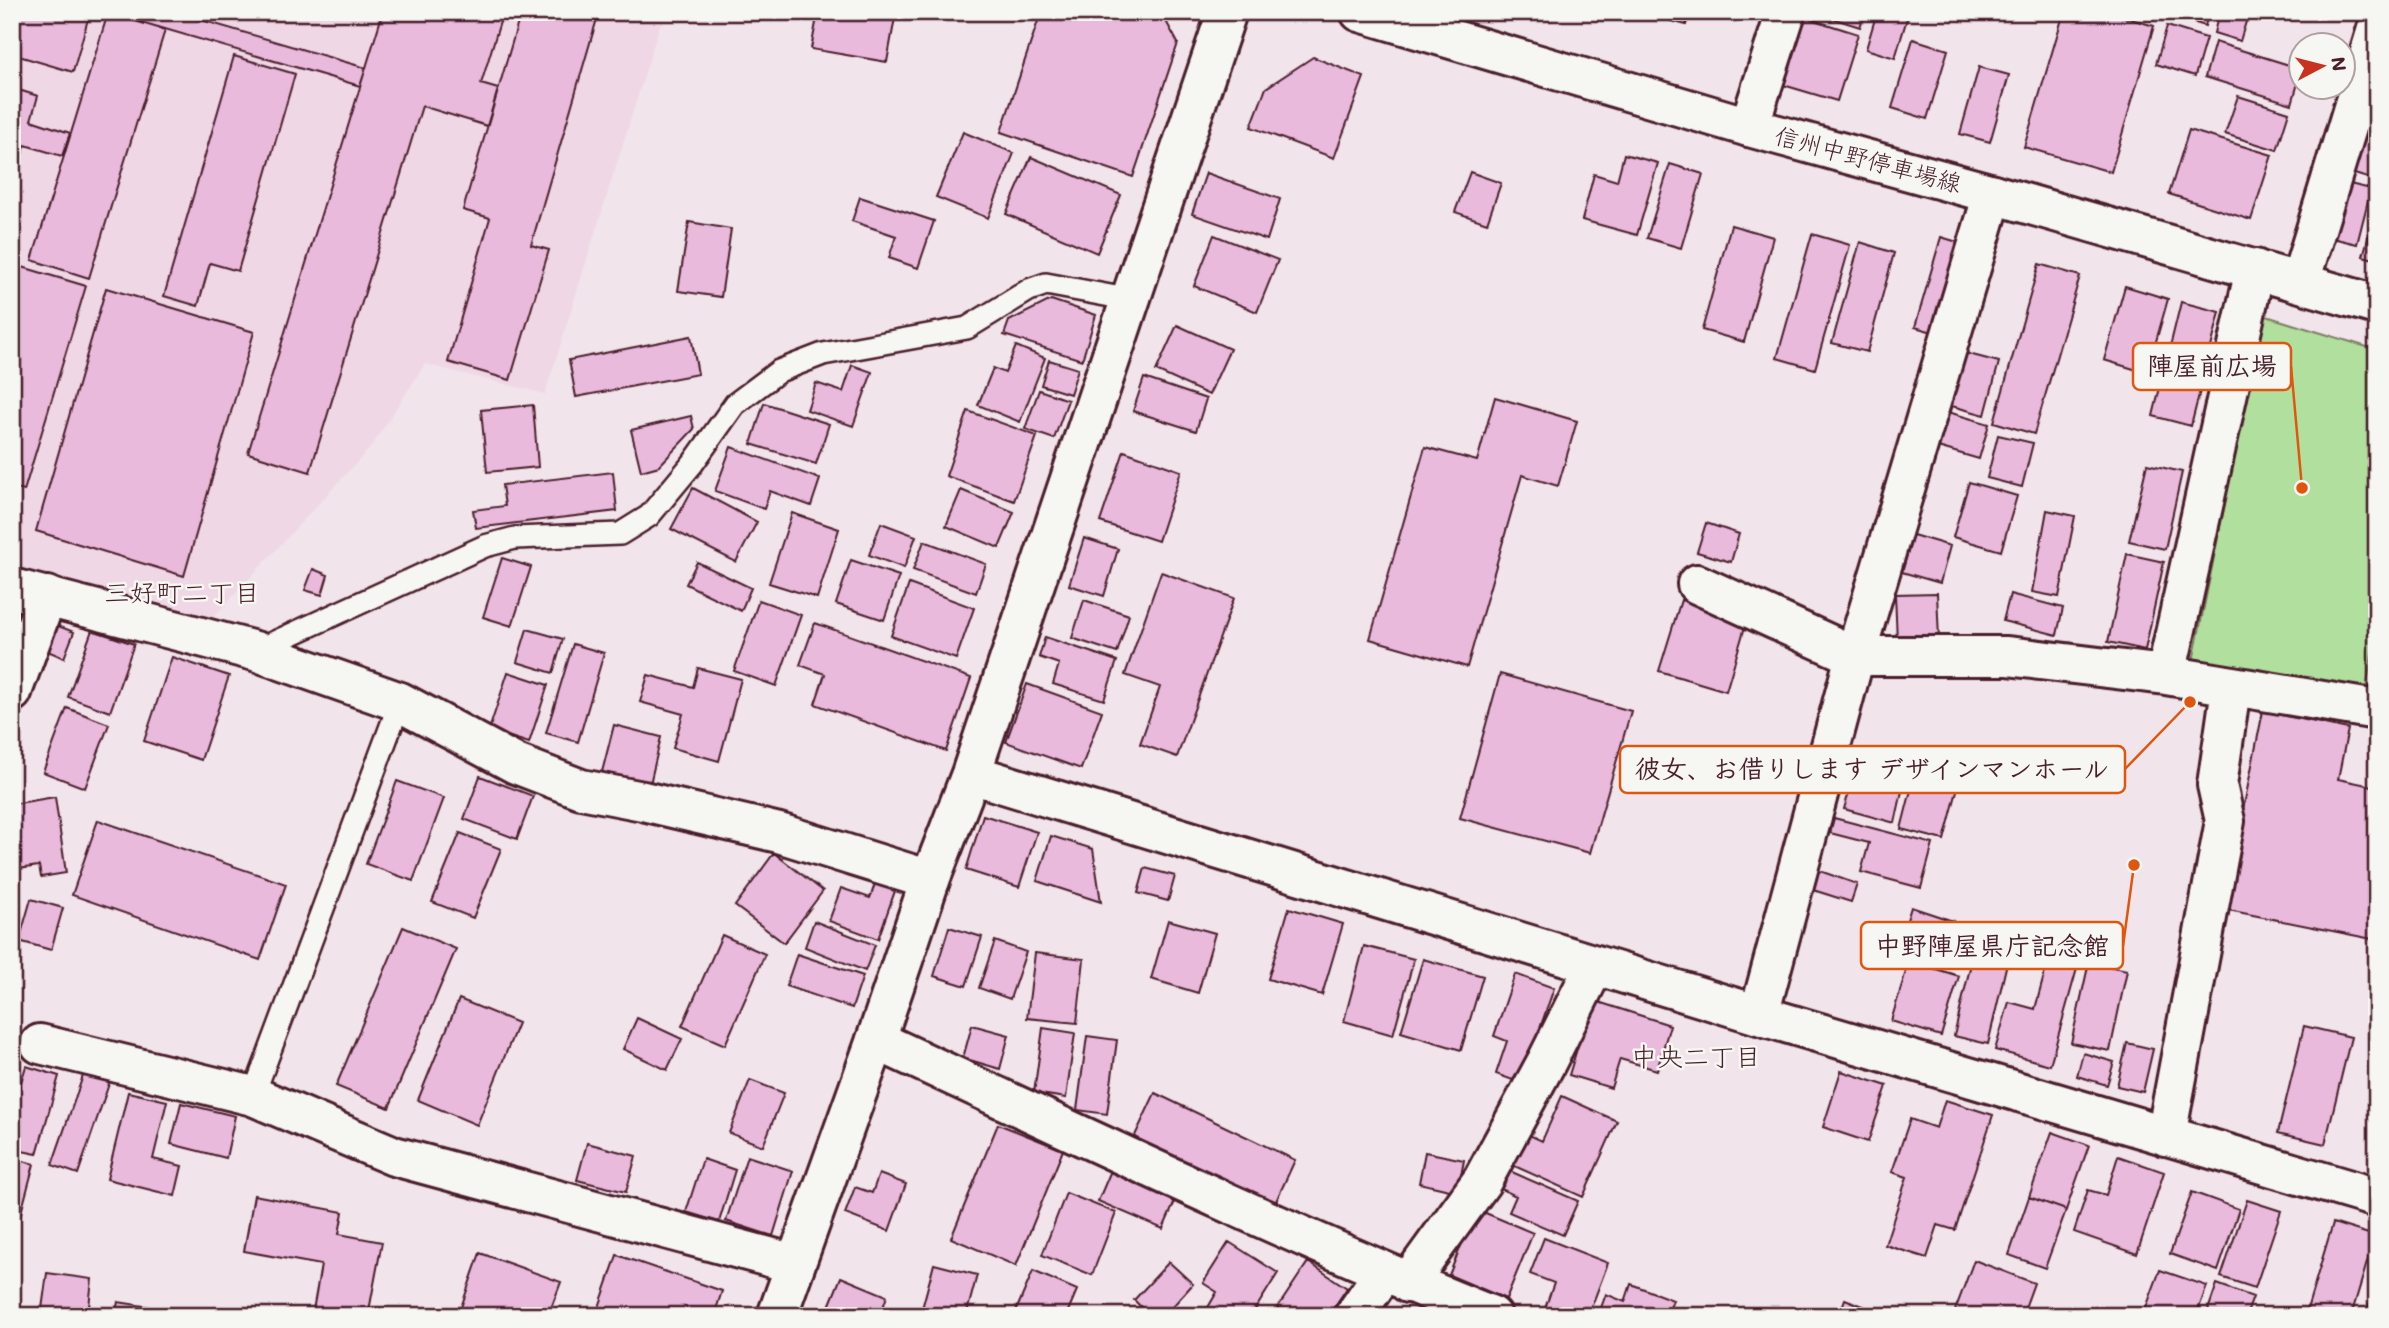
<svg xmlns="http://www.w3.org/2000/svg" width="2389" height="1328" viewBox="0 0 2389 1328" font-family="Mali,'Klee One',sans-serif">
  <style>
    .built { fill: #efd7e6 }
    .green { fill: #b1df9e; stroke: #7e7f64; stroke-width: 2 }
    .building { fill: #e9badc; stroke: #4a1f2b; stroke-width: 2 }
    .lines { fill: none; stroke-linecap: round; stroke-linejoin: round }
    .service-casing { stroke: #4a1f2b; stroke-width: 26 }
    .minor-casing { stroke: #4a1f2b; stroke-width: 44 }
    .tertiary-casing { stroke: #4a1f2b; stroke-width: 44 }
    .secondary-casing { stroke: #4a1f2b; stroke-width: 44 }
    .service { stroke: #f6f6f2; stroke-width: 21 }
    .minor { stroke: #f6f6f2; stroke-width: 38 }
    .tertiary { stroke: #f6f6f2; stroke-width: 38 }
    .secondary { stroke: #f6f6f2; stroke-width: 38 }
    .labels { text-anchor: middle; stroke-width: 5; stroke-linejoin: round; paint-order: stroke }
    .street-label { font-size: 24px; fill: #4a1f2b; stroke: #f6f6f2 }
    .neighbourhood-label { font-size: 26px; fill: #4a1f2b; stroke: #f6f6f2 }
    .leader { fill: none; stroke: #e0560e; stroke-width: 2.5 }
    .callout-dot { fill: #e0560e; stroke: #f6f6f2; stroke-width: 2.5 }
    .callout { fill: #f6f6f2; stroke: #e0560e; stroke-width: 2.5 }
    .callout-label { font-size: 26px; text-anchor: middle; font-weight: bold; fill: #4a1f2b }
  </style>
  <rect width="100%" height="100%" fill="#f2e4eb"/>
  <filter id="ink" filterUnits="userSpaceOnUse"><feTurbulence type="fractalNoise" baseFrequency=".0143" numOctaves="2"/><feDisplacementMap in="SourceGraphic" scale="14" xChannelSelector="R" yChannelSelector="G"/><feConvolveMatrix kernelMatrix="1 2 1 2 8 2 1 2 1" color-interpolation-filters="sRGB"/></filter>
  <g filter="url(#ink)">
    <!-- built -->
    <path class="built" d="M12,12H664L545,394L425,364L371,447L196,636L12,588Z"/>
    <!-- green -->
    <path class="green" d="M2263,315L2377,350V627L2365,694L2192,666Z"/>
    <!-- building -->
    <path class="building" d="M12,12H90L73,72L12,54Z
      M107,12H174L366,68L360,86Z
      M383,12H503L481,84L498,89L487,126L422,106L310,472L248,453Z
      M521,12H599L531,245L549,250L510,380L448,362L490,218L463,210Z
      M818,12H896L887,62L811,49Z
      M1041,12L1063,17L1064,12H1161L1178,43L1133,177L1001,132Z
      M1654,12H1689L1686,25L1653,16Z
      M1827,12H1865L1860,27L1825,16Z
      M1877,12H1909L1895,58L1866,49Z
      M2064,12H2108L2154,26L2111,172L2024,147Z
      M2161,12H2209L2205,26Z
      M2219,12H2249L2240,41L2214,33Z
      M108,13L165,30L89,278L32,260Z
      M1801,16L1858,34L1837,101L1780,84Z
      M2167,26L2206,38L2195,76L2156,64Z
      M1913,39L1948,50L1927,119L1892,108Z
      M2215,42L2302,69L2292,104L2205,77Z
      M234,56L295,74L238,271L210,263L198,306L164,296Z
      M1313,57L1364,77L1334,158L1251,127L1266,88Z
      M1979,67L2009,75L1990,142L1960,134Z
      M12,88L38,96L31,120L70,133L62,156L25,145L12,186Z
      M2238,96L2289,112L2277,150L2225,134Z
      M2364,117L2377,121V181L2348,172Z
      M2189,130L2272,155L2251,220L2169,194Z
      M963,132L1014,153L988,218L936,197Z
      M1624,154L1658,163L1637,235L1582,220L1594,174L1617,181Z
      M1031,157L1121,195L1097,253L1006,214Z
      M1670,164L1703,174L1681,248L1647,238Z
      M1470,172L1501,183L1487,223L1455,212Z
      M1206,173L1280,199L1267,240L1192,214Z
      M2341,182L2371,189L2357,244L2328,237Z
      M860,197L934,221L918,268L889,258L896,236L852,221Z
      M2377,206V260L2363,256Z
      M689,222L731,229L721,297L678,291Z
      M1731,225L1773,237L1744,342L1702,330Z
      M1812,234L1850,245L1815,369L1777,358Z
      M1214,235L1278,260L1257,312L1194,286Z
      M1941,237L1964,244L1940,334L1915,327Z
      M1860,242L1894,253L1867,352L1832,343Z
      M12,264L86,286L24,491L12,487Z
      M2039,264L2080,276L2034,434L1994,422Z
      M2125,286L2168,299L2147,373L2104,360Z
      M106,288L254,332L184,576L36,531Z
      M1051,300L1096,315L1082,360L1004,335L1009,321Z
      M2181,302L2220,312L2191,426L2153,416Z
      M1177,325L1230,349L1209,395L1156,371Z
      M691,336L698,374L576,397L569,360Z
      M1016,346L1045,358L1020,422L978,405L993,368L1005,373Z
      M1961,352L1999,362L1985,415L1948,405Z
      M1049,360L1078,369L1070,394L1041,385Z
      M852,365L872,372L853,426L807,410L816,383L843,392Z
      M1144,378L1206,399L1196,431L1133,411Z
      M1039,390L1068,400L1054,439L1025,429Z
      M1495,397L1577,421L1558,486L1522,475L1467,667L1370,639L1425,447L1477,461Z
      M764,403L829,424L816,464L751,444Z
      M533,405L538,467L487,472L481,410Z
      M1941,410L1989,424L1979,459L1931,445Z
      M968,411L1037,436L1014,501L946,476Z
      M691,416L694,429L659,466L641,471L631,430Z
      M1998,435L2033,443L2022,487L1987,478Z
      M731,447L820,479L811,506L770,491L764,509L715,491Z
      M1124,451L1181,471L1158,541L1100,522Z
      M2147,464L2182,472L2165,549L2129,541Z
      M613,472L617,511L476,528L473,510L505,506L502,485Z
      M1969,482L2017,496L2001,551L1953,537Z
      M693,488L757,522L736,562L671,529Z
      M961,490L1014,512L999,548L946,526Z
      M2047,510L2075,516L2059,597L2032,592Z
      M792,513L839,529L817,598L769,583Z
      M881,523L916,536L904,568L869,555Z
      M1706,523L1739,534L1731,562L1697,552Z
      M1913,535L1950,546L1940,583L1902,572Z
      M1084,538L1118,549L1104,596L1069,585Z
      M924,541L986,564L976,593L913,570Z
      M2127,554L2164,562L2145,650L2108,642Z
      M502,558L531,567L512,626L483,617Z
      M851,560L899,576L884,620L836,604Z
      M697,562L751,588L741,611L686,584Z
      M313,569L328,575L322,595L305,590Z
      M1161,572L1234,598L1177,757L1140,744L1160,687L1125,675Z
      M909,584L974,608L956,659L891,636Z
      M1937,593L1939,640L1897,641L1895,594Z
      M2010,594L2063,608L2057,635L2003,621Z
      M759,600L801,615L776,686L734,671Z
      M1084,600L1129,615L1117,653L1072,638Z
      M1681,600L1747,620L1726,691L1659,671Z
      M815,623L971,678L946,751L815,704L825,674L800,665Z
      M53,624L74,632L64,658L43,649Z
      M527,629L563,639L553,673L517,662Z
      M92,630L134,644L110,712L68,697Z
      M1045,637L1117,661L1104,700L1053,684L1059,664L1039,657Z
      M573,644L604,653L578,742L546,733Z
      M172,657L229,676L201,760L144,741Z
      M698,668L741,679L719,761L673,748L683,714L640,702L648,675L693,687Z
      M508,672L548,685L529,743L489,730Z
      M1500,674L1631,711L1590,853L1460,818Z
      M1027,684L1102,711L1081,769L1006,742Z
      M67,708L109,724L85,788L43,772Z
      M2263,711L2348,729L2338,779L2377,787V940L2223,909Z
      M614,725L661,737L650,784L602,772Z
      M1871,759L1959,783L1944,840L1901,829L1912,786L1867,774Z
      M480,776L533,796L517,839L464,819Z
      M1853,778L1902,791L1895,823L1844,809Z
      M397,781L444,798L413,881L366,864Z
      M55,797L66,873L41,877L39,866L18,869L12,833V804Z
      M983,815L1037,832L1019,887L966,870Z
      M1834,818L1933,844L1921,888L1861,872L1869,843L1830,833Z
      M98,820L286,884L260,960L72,895Z
      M460,833L501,849L473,918L432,902Z
      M1051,836L1093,849L1101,902L1037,881Z
      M774,853L823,891L784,943L735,906Z
      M1145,868L1175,876L1168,901L1138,893Z
      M1817,870L1857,884L1851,902L1810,889Z
      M876,881L896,888L878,939L829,921L841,888L870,898Z
      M31,899L63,908L51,950L19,941Z
      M1911,907L1953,921L1939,963L1898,949Z
      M1289,908L1343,924L1322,995L1268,979Z
      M1168,920L1215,933L1198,993L1151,979Z
      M814,921L875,945L865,971L805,947Z
      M403,927L456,949L389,1108L336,1086Z
      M949,927L982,937L966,986L934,976Z
      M1979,929L2013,937L1988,1044L1954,1036Z
      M722,935L765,954L725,1045L682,1026Z
      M995,941L1026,952L1010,999L979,988Z
      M1364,946L1414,959L1393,1035L1344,1021Z
      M1035,953L1084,959L1077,1023L1027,1018Z
      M797,954L863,976L852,1008L786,986Z
      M2049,957L2078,965L2050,1065L1995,1050L2009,1002L2035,1009Z
      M1423,959L1483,976L1461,1050L1401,1032Z
      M1909,961L1959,976L1941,1036L1891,1021Z
      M2089,962L2127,970L2110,1051L2071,1043Z
      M1515,974L1554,988L1521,1083L1496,1074L1507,1041L1494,1036Z
      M459,999L518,1023L477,1125L418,1100Z
      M1592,1000L1670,1025L1657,1070L1620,1059L1611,1088L1569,1075Z
      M637,1018L682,1039L667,1070L623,1049Z
      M972,1025L1009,1035L1000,1069L963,1058Z
      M2304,1026L2351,1037L2325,1144L2278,1133Z
      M1043,1028L1075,1033L1066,1098L1034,1093Z
      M1087,1036L1117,1040L1107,1114L1077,1110Z
      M2127,1043L2153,1049L2143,1092L2117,1086Z
      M2083,1053L2114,1062L2107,1085L2077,1076Z
      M26,1066L59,1076L37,1154L12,1149V1112Z
      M85,1070L111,1078L78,1174L52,1165Z
      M1841,1071L1887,1086L1868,1142L1823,1127Z
      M750,1080L784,1093L763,1146L729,1133Z
      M128,1092L167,1101L153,1159L182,1166L175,1196L107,1179Z
      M1155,1093L1295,1160L1272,1210L1132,1142Z
      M1562,1096L1617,1121L1583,1197L1508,1163L1523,1132L1542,1141Z
      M1945,1100L1993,1115L1955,1230L1938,1225L1927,1258L1885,1245L1907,1177L1892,1172L1910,1119L1936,1128Z
      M181,1103L235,1116L226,1158L171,1144Z
      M998,1124L1063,1150L1016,1266L951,1238Z
      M2052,1132L2089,1145L2066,1210L2029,1197Z
      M587,1143L636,1156L626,1192L577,1180Z
      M1425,1152L1464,1160L1458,1192L1419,1183Z
      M747,1156L793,1171L773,1236L726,1221Z
      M2118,1156L2164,1172L2137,1254L2074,1232L2088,1190L2106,1195Z
      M12,1158L34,1164L13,1243H12Z
      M703,1159L735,1170L719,1222L686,1212Z
      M1112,1168L1177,1197L1163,1229L1098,1201Z
      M1505,1169L1578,1201L1563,1235L1509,1212L1516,1196L1497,1187Z
      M879,1174L906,1184L889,1231L845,1214L855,1187L872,1193Z
      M2192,1192L2239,1209L2218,1271L2170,1254Z
      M1066,1193L1116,1213L1092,1275L1042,1255Z
      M254,1195L343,1212L339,1234L382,1242L368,1316H312L321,1265L244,1251Z
      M2029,1197L2066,1210L2045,1268L2009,1255Z
      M2247,1200L2281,1211L2255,1288L2221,1277Z
      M1476,1209L1533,1233L1506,1299L1449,1275Z
      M2333,1223L2375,1236L2351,1316H2305Z
      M1544,1238L1608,1263L1588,1316H1548L1543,1314L1554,1283L1530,1274Z
      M1229,1242L1278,1273L1251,1316H1203L1217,1292L1203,1283Z
      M480,1253L561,1282L548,1316H458Z
      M617,1255L722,1291L714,1316H596Z
      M1974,1260L2034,1283L2022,1316H1953Z
      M1169,1262L1193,1284L1164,1316H1150L1134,1300Z
      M1308,1262L1347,1288L1328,1316H1284L1276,1310Z
      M934,1264L977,1275L966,1316H920Z
      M2160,1270L2207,1286L2196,1316H2143Z
      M1033,1271L1077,1290L1066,1316H1021L1015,1313Z
      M47,1273L92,1279L88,1316H41Z
      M841,1277L887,1296L880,1316H846L828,1309Z
      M1631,1284L1673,1300L1667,1316H1598L1606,1294L1625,1302Z
      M2217,1284L2253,1297L2246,1316H2206Z
      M2377,1286V1316H2364Z
      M1845,1299L1889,1316H1839Z
      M118,1302L157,1308L155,1316H115Z"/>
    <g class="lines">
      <!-- service casing -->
      <g class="service-casing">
        <path id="service" d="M255,651L485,546L515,538L620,534L649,516L693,463L735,404L779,371L823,354L967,328L1029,290L1046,284L1132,300
          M253,1096L400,702"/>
      </g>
      <!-- minor casing -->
      <g class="minor-casing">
        <path id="minor" d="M1749,127L1786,12
          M2300,282L2377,29
          M1697,584L1855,656H2007L2166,675L2377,710
          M12,588L255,651L400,702L516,764L581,789L643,801L779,833L930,880
          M2166,675L2255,269
          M12,692L47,596
          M1759,1015L1855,656L1993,194
          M876,1040C1080,1135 1283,1232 1492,1316
          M40,1044L253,1096L394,1156L795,1264
          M2166,1136L2225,821L2217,785L2231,688
          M1408,1283L1482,1181L1547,1061L1595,965
          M1354,1316L1384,1272"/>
      </g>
      <!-- tertiary casing -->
      <g class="tertiary-casing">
        <path id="tertiary" d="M971,774L1759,1015L2377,1198
          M777,1316L876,1040L930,880L971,774L1227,12"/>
      </g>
      <!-- secondary casing -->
      <g class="secondary-casing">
        <path id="secondary" d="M1360,12L1749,127L1993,194L2377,305"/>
      </g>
      <!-- service -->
      <use href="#service" class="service"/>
      <!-- minor -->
      <use href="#minor" class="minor"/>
      <!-- tertiary -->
      <use href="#tertiary" class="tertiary"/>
      <!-- secondary -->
      <use href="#secondary" class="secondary"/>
    </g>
  </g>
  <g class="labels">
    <!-- street labels -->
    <g class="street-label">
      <text transform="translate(1868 160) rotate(15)" y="8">信州中野停車場線</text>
    </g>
    <!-- neighbourhood labels -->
    <g class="neighbourhood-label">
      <text x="182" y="602">三好町二丁目</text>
      <text x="1696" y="1066">中央二丁目</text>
    </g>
  </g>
  <!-- callouts -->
  <path class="leader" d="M2302 488L2291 366M2190 702L2125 769M2134 865L2123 946"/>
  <g class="callout-dot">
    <circle cx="2302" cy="488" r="7"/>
    <circle cx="2190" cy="702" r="7"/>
    <circle cx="2134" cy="865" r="7"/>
  </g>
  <g class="callout">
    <rect x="2133" y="343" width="158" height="47" rx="7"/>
    <rect x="1620" y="746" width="505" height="47" rx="7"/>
    <rect x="1861" y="922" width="262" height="47" rx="7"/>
  </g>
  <g class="callout-label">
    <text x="2212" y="375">陣屋前広場</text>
    <text x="1872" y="778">彼女、お借りします デザインマンホール</text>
    <text x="1992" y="955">中野陣屋県庁記念館</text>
  </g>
  <!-- margin -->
  <rect width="2389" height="1328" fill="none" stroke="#f6f6f2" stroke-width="42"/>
  <rect x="21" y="21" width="2347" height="1286" fill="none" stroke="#4a1f2b" stroke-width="2.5" filter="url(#ink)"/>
  <!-- north arrow -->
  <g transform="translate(2322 66) rotate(83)"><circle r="33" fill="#f6f6f2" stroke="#b1a0a2" stroke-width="2"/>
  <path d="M0-5L12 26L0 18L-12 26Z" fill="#c8321e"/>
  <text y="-10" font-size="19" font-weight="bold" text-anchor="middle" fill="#4a1f2b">N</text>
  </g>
</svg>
